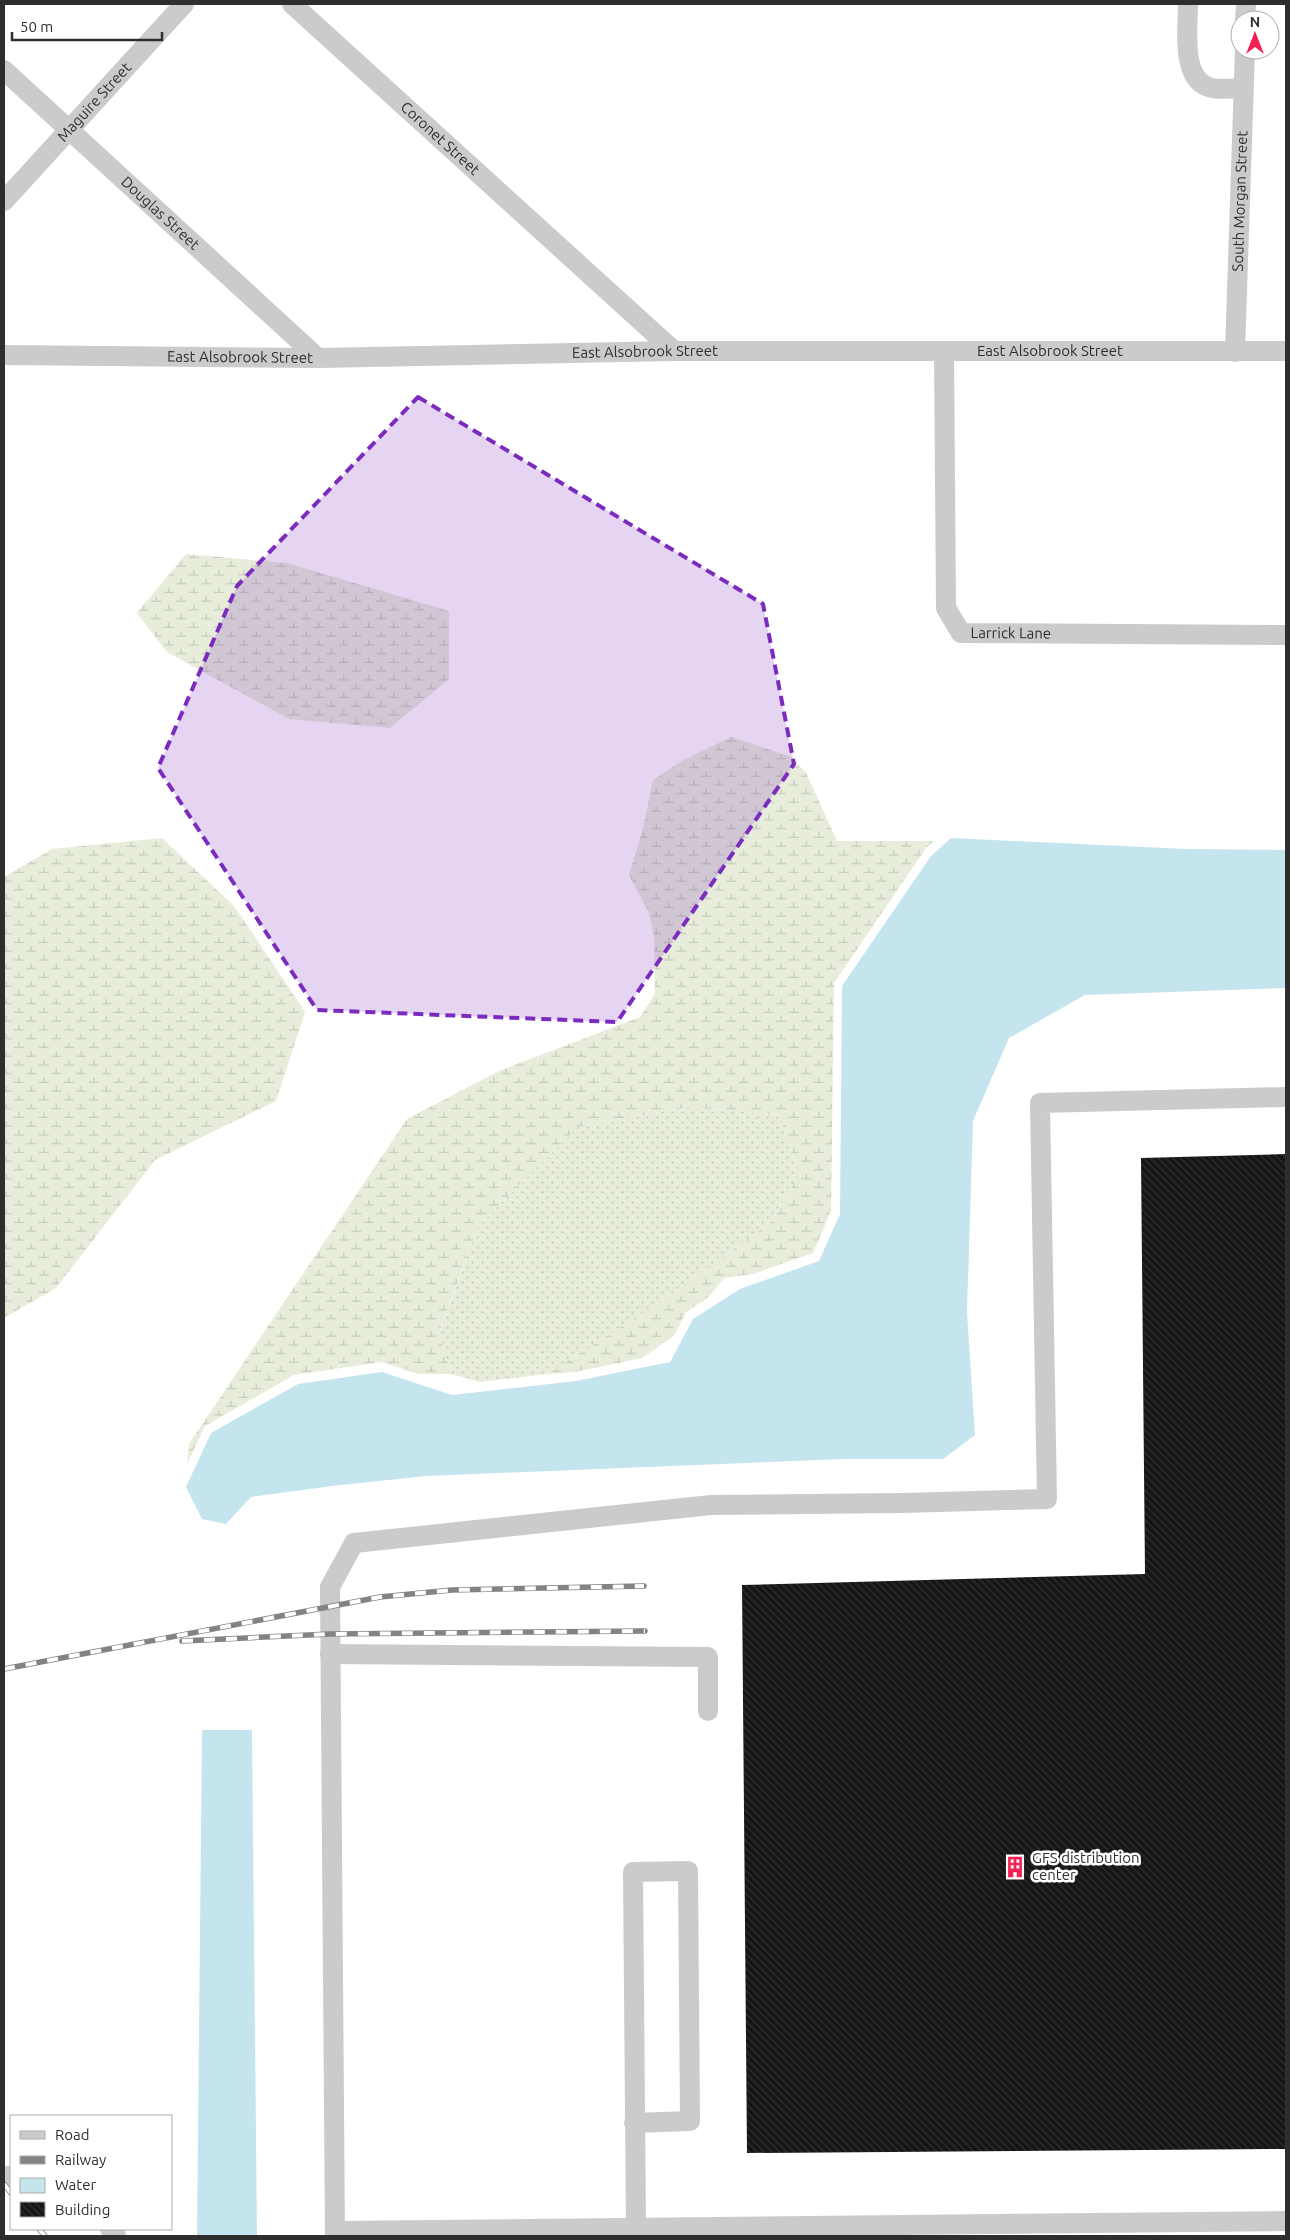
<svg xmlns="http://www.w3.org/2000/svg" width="1290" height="2240" viewBox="0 0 1290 2240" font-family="Ubuntu,sans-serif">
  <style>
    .grass { fill: url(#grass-dots) }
    .wetland { fill: url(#wetland-marsh) }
    .water { fill: #c4e5ee }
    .building { fill: url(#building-back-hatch) }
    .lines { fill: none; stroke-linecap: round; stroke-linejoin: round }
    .minor { stroke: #cbcbcb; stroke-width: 20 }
    .rail-casing { stroke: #838383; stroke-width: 5.5 }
    .rail { stroke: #fff; stroke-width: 4; stroke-dasharray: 11; stroke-linecap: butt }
    .marked { fill: #7b2cbf; fill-opacity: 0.2; stroke: #7b2cbf; stroke-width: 4; stroke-dasharray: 10 6; stroke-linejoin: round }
    .labels { text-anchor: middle; stroke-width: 5; stroke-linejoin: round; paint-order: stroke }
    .street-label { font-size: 15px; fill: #2e2e2e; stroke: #fff }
    .poi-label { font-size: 15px; fill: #2e2e2e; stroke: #fff; text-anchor: start }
  </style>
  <defs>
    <pattern id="grass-dots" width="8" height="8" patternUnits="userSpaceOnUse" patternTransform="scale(1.25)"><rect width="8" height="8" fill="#e7edda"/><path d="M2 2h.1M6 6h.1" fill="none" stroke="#c6ccbb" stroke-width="1.8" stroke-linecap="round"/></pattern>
    <pattern id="wetland-marsh" width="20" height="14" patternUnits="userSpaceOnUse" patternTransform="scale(1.25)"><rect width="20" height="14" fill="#e7edda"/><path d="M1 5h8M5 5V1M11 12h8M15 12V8" fill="none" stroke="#c6ccbb"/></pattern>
    <pattern id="building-back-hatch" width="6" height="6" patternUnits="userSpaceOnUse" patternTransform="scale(1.25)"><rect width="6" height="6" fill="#151515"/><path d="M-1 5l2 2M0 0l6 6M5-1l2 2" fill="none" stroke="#2f2f2f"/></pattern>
  </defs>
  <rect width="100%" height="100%" fill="#fff"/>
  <!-- grass -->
  <path class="grass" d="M689,1107L779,1115L800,1174L770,1223L660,1302L550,1372L539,1375L480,1382L451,1374L439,1334L478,1226L578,1127Z"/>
  <!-- wetland -->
  <path class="wetland" d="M186,554L287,563L449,611V679L390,728L289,719L167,652L137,613Z
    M731,737L792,757L806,773L837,841H934L926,848L834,983L831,1211L813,1253L753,1274L724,1278L709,1297L686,1312L674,1336L642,1358L575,1372L539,1375L550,1372L660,1302L770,1223L800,1174L779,1115L689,1107L578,1127L478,1226L439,1333L451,1374H419L381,1362L294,1375L205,1426L187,1464L189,1444L407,1119L499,1071L640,1017L655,994L654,937L649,913L629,875L643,828L653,780L682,761Z
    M162,838L234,906L305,1012L276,1101L155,1160L56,1288L4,1318V877L52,849Z"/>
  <!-- water -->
  <path class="water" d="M951,838L1186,849L1286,850V988L1085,995L1009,1038L973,1121L967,1312L975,1435L943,1459H841L426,1476L332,1486L251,1497L226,1524L202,1519L186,1487L211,1433L298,1384L382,1372L452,1395L576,1381L670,1362L693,1319L740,1289L819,1261L840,1214L842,986L931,856Z
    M202,1730H252L257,2236H197Z"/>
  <!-- building -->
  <path class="building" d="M1286,1154V2149L747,2153L742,1585L1145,1574L1141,1158Z"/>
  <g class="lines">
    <!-- minor -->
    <g class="minor">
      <path id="s1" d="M292,4L674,351"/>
      <path d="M1188,4C1188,28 1180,82 1212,88C1221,90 1233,88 1243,88"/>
      <path d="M1245,20L1246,4"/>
      <path id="s2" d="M4,70L318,358"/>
      <path id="s3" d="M4,201L184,4"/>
      <path id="s4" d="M944,352L946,608L961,633L1286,635"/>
      <path id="s5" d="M1235,352L1245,50"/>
      <path id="s6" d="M4,355L318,358L674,351H1286"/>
      <path d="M330,1654L708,1657V1711"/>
      <path d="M634,2123L690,2121L688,1871L633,1872L636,2228"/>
      <path d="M4,2176H11"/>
      <path d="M110,2229L116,2236"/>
      <path d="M335,2231L1286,2221"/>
      <path d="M335,2236L330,1587L354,1543L711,1505L902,1503L1047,1499L1040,1103L1286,1097"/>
    </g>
    <!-- rail casing -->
    <g class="rail-casing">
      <path id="rail" d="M182,1641L330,1634L645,1631
        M4,1669L380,1597L452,1590L644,1586
        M4,2184L11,2193
        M39,2229L45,2236"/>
    </g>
    <!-- rail -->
    <use href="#rail" class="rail"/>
  </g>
  <!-- marked area -->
  <path class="marked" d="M418,397L763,604L794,764L617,1022L317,1010L158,768L237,586Z"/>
  <!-- icons -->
  <defs>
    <g id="building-bare" transform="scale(1.725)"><path d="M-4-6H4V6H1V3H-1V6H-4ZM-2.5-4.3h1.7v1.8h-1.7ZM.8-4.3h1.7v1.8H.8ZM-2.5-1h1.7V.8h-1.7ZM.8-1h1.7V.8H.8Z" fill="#f42053" stroke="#fff" stroke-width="2.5" paint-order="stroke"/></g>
  </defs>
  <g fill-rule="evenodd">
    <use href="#building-bare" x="1015" y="1867"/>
  </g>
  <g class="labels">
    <!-- street labels -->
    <g class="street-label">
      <text dy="5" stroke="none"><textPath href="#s3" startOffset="134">Maguire Street</textPath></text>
      <text dy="5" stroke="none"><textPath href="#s1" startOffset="200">Coronet Street</textPath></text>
      <text dy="5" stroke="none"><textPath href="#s5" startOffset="151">South Morgan Street</textPath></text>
      <text dy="5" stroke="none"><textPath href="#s2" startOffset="212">Douglas Street</textPath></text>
      <text dy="5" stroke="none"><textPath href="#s6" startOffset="641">East Alsobrook Street</textPath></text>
      <text dy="5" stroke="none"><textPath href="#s6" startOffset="1046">East Alsobrook Street</textPath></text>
      <text dy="5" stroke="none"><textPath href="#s6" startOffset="236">East Alsobrook Street</textPath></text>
      <text dy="5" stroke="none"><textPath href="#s4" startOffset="335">Larrick Lane</textPath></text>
    </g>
    <!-- poi labels -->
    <g class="poi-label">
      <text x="1032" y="1863">GFS distribution<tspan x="1032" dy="17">center</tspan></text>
    </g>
  </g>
  <!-- border -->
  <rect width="1290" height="2240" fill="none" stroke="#2e2e2e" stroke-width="10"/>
  <!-- legend -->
  <rect x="10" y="2115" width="162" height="115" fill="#ffffff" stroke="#ababab"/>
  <rect x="20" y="2131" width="25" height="8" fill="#cbcbcb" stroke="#ababab"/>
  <text x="55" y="2140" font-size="15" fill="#2e2e2e">Road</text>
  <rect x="20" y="2156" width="25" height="8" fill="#838383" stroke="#ababab"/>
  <text x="55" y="2165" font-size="15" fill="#2e2e2e">Railway</text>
  <rect x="20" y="2178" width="25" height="15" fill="#c4e5ee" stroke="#ababab"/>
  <text x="55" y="2190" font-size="15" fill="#2e2e2e">Water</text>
  <rect x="20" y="2202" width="25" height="15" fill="url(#building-back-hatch)" stroke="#ababab"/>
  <text x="55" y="2215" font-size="15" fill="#2e2e2e">Building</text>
  <!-- north arrow -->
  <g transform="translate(1255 35)"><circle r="24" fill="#ffffff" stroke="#ababab"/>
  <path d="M0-4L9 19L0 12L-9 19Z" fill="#f42053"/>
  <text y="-8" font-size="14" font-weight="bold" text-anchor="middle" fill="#2e2e2e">N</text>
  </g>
  <!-- scale -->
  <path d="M12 32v8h150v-8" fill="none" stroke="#2e2e2e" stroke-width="2.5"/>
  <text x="20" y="32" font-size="15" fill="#2e2e2e" stroke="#ffffff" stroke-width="4" paint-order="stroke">50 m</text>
</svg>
